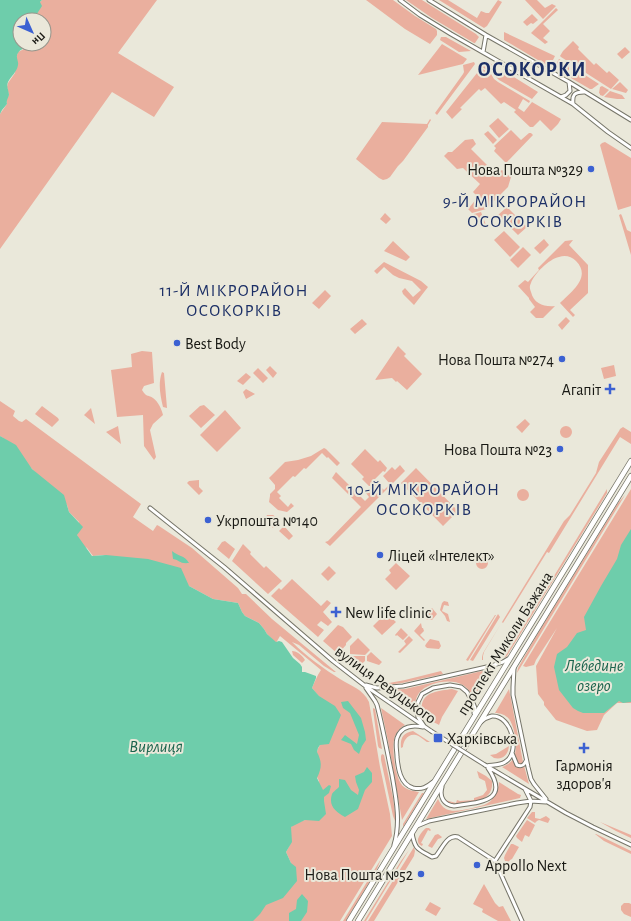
<svg xmlns="http://www.w3.org/2000/svg" width="631" height="921" viewBox="0 0 631 921" font-family="'Alegreya Sans',sans-serif">
  <style>
    .green { fill: #eaaf9e }
    .water { fill: #6ecdab }
    .lines { fill: none; stroke-linecap: round; stroke-linejoin: round }
    .tertiary-casing { stroke: #767569; stroke-width: 5 }
    .trunk-casing { stroke: #767569; stroke-width: 6 }
    .tertiary { stroke: #fff; stroke-width: 3 }
    .trunk { stroke: #fff; stroke-width: 4.5 }
    .tertiary-bridge-casing { stroke: #767569; stroke-width: 5; stroke-linecap: butt }
    .tertiary-bridge { stroke: #fff; stroke-width: 3 }
    .poi-dot { fill: #3c61d2; stroke: #eae8da; stroke-width: 1.5 }
    .labels { text-anchor: middle; stroke-width: 4; stroke-linejoin: round; paint-order: stroke }
    .poi-label { font-size: 16px; fill: #191914; stroke: #eae8da; text-anchor: start }
    .street-label { font-size: 16px; fill: #191914; stroke: #eae8da }
    .neighbourhood-label { font-size: 17px; letter-spacing: 1px; fill: #1c2f66; stroke: #eae8da }
    .water-label { font-size: 17px; font-style: italic; fill: #1a644d; stroke: #eae8da }
    .district-label { font-size: 20px; font-weight: bold; letter-spacing: 1px; fill: #1c2f66; stroke: #eae8da }
  </style>
  <rect width="100%" height="100%" fill="#eae8da"/>
  <!-- green -->
  <path class="green" d="M42,0H157L118,53L174,87L154,117L112,92L0,249V114L7,104L6,100L9,95L7,87L8,83L15,73L16,58L18,52L24,49L29,47L31,44H44V20H33L40,2Z
    M366,0H393L415,16L436,29L437,31V35L430,44L405,29Z
    M406,0H422L476,34L479,37L475,43H474L432,18Z
    M439,0H448L477,18L481,11L486,13H489L498,0L502,2L487,26L484,28Z
    M525,0H537L545,8L552,4L556,6L543,19Z
    M556,8L558,10L543,24L550,31L543,38L548,42L545,44L531,33Z
    M532,14L538,20L533,24L531,23L527,26L523,22Z
    M504,32L555,56L551,64L548,66L504,40Z
    M441,37H446L471,51L459,52L440,40Z
    M573,41L579,47L578,49L594,65L596,63L607,73L609,71L619,80L611,89L561,57L560,56L563,51Z
    M442,44L467,59L463,64L418,75Z
    M625,47L630,52L622,59L617,54Z
    M559,59L569,65V77L556,69L555,66Z
    M474,62L475,64L437,115L435,113L463,74L464,72L463,65Z
    M488,62L493,65L490,71L500,77L502,73L507,77L509,74L538,92L532,99L499,80L492,73L482,67L485,64Z
    M571,66L599,84L592,89H590L571,78Z
    M481,68L491,74L494,79L498,82L530,101L529,103L523,99L518,108L524,112L532,102L561,119L558,124L551,131L540,120L533,127H530L514,112L516,110L504,102L501,104L485,88L481,91L479,89L460,108L462,109L452,119L446,112Z
    M620,82L628,90L626,93L612,89Z
    M602,86L609,90L603,96L600,95V94L599,93L600,87Z
    M610,91L622,95L625,99H617L604,97Z
    M498,118L509,129L499,138L489,126Z
    M430,119L431,120L428,125V127L403,161L398,166L390,177L387,179L383,180L379,178L356,159L382,122L427,124Z
    M511,130L521,140L529,133H531L533,135L506,163L494,151L496,148L494,146Z
    M488,131L497,140L493,144L484,134Z
    M473,139L476,144L471,149L496,174L502,170L511,177L508,187L486,209L472,213L468,209L478,197L473,192L480,184L463,168L457,169L444,156L448,152H452L465,140Z
    M605,142L631,158V206L618,210L600,145L602,143Z
    M507,207L527,227L518,235L498,215Z
    M481,212L486,225L480,226L474,220V214Z
    M385,213L391,219L386,224L380,219Z
    M621,214L622,216L627,230L631,232V255L619,215Z
    M504,231L520,247L510,257L494,240Z
    M544,239L549,245L540,254L534,248Z
    M573,240L569,245L588,265V293L570,310L575,315L573,317L560,303C571,292 592,277 576,261C571,256 565,255 559,257C549,259 534,274 531,283C529,287 530,289 531,292C534,304 544,307 555,306L543,318H536L530,312L535,307L529,299V298L518,286L525,280L528,282L539,270L538,268L565,241Z
    M393,241L410,257L406,261L384,251Z
    M523,247L531,255L518,268L510,260Z
    M384,262L421,281L428,287L414,305L403,294L402,291L405,288L413,297L421,290L412,281L399,278L393,275L384,267L377,274L374,271Z
    M325,290L331,296L319,309L312,303Z
    M566,317L570,321L562,330L558,325Z
    M362,319L367,324L355,334L350,329Z
    M398,346L406,354L404,356L422,374L407,390L397,381L396,382L392,378L375,380Z
    M142,351L152,352L154,383L144,386L142,390C147,398 147,394 153,398C158,401 162,410 163,415L153,424L150,430L156,457L154,460L144,446L143,415L117,417L111,370L132,367L131,354Z
    M614,365L616,376L604,379L601,368Z
    M270,366L277,373L273,378L266,370Z
    M258,368L268,378L263,383L253,373Z
    M162,372L164,373L167,408L163,407C160,395 158,383 162,372Z
    M246,373L251,377L243,385L237,381Z
    M246,389L255,394L246,399L243,392Z
    M0,401L15,411L13,416L19,421L22,422L26,419L141,504L133,517L153,531L157,525L159,526L192,548L238,588L242,594H246L272,619L336,672H334L324,666L299,645L292,642C306,656 324,669 340,679C351,686 363,689 369,702L380,767L390,814L392,836L340,921H251L291,863L286,852L290,845L291,827L294,824L305,820H312L319,781L317,777C317,767 314,753 320,745L321,699L312,688C315,681 317,676 321,670L280,636L276,643L267,634L264,629L259,623L245,616L242,612L238,603L213,599L189,586L103,555L93,556L87,548L80,544L77,535L79,522L69,512L67,505L32,469L6,440L0,436Z
    M204,405L215,415L201,428L189,416L200,406Z
    M42,406L58,418L59,420L52,427L35,414Z
    M91,408L95,424L84,415Z
    M225,410L241,428L217,452L200,435Z
    M525,419L530,424L522,433L516,427Z
    M560 432a6 6 0 1 1 12 0a6 6 0 1 1-12 0Z
    M118,426L121,444L106,432Z
    M623,427L631,432V444L620,437L549,553L547,552L503,623L502,622L484,652L483,656V660H482V657L483,653L564,521L570,515L596,473L599,462L619,431L620,429Z
    M324,448L326,449L340,463L337,466L328,457L327,458L322,453L306,469L304,468L295,477L293,476L277,492L281,496L279,498L288,507L291,503L294,506L287,512L278,510L269,502L270,496V494L275,489V485L269,478L285,462L298,460L311,456Z
    M365,449L378,462L380,460L387,468L385,472L383,471L372,482L373,483L371,486H369L362,479L364,477L351,464Z
    M400,465L405,471L330,546L325,542L328,541L361,507L332,478L336,472L365,501L369,497L366,493L377,483L384,490L390,484L383,476L392,467L395,470Z
    M416,468L458,511L443,526L401,483Z
    M199,480V487L203,491L199,495L187,483L189,481Z
    M517 495a6 6 0 1 1 12 0a6 6 0 1 1-12 0Z
    M607,489V493L507,656L504,658Z
    M631,489V703H617L604,715L597,730L587,731L556,720L544,705V702L538,694L536,666L557,628L536,660L534,665L526,667L523,666Z
    M625,495L517,673L518,668L535,638L618,503Z
    M267,515H273L280,520L273,528L265,520Z
    M284,526L293,536L289,540L279,531Z
    M225,541L235,549L229,559L217,549L222,542Z
    M243,544L251,552L250,554L264,568L266,566L282,581L268,594L232,561Z
    M476 563a6 6 0 1 1 12 0a6 6 0 1 1-12 0Z
    M396,563L410,576L396,590L385,579L391,573L389,570Z
    M329,566L336,573L328,581L321,574Z
    M292,579L321,606L327,600L331,603L323,612L332,622L328,626L321,621L317,625L324,630L318,637L271,596L279,588L281,590Z
    M444,601L448,602L449,606L444,605L442,611L448,614L450,622L447,621L445,616L440,610L442,603Z
    M432,608L437,614L432,620H427L424,616Z
    M386,613L396,622L382,635L373,626Z
    M498,614L500,617L473,661L470,660Z
    M495,615H496L468,661L466,660Z
    M421,623L422,628H423L424,631L420,635L425,640L424,641L414,631Z
    M338,625L343,627L352,637L346,643V645L338,654L323,641Z
    M401,628L408,635L403,640L397,635L396,636L395,635Z
    M409,636L413,640L400,653L398,652L406,644L404,641Z
    M358,638L370,650L365,655L350,654V646Z
    M430,639L439,641L441,646L439,649L427,648L425,646L426,644Z
    M292,651C297,651 303,656 305,660L302,663L293,655Z
    M371,652L382,662L379,665L367,661V656Z
    M350,656H365V661L356,669L350,663Z
    M495,668L475,700C472,694 469,689 463,685C451,678 428,682 419,693C416,697 415,703 414,708L386,690L405,689Z
    M441,671L443,674L402,683L386,685L384,684L405,680Z
    M452,689L458,691L442,717L439,725C434,722 426,719 422,714C421,711 421,708 422,704C425,691 440,691 452,689Z
    M509,689L523,762L529,784L502,767C507,765 512,762 514,757C518,748 515,727 509,719C506,715 500,713 495,713Z
    M373,708L375,709L382,749L379,748L378,746L373,710Z
    M381,708L405,725C401,727 397,731 395,736C391,746 395,781 404,787C409,791 414,791 419,792L402,820L388,741Z
    M413,731L430,742H427C424,740 420,736 416,735C408,733 403,741 403,747L401,748C400,738 403,733 413,731Z
    M509,746C508,755 503,760 494,758L490,755L496,754Z
    M382,754L384,755L393,798L396,820L395,821L393,816L381,760V756Z
    M477,771L486,776L492,781C494,803 471,802 455,805C451,805 448,804 445,800L456,803L457,800L460,801L474,800V798L483,795L487,790L485,781L479,778Z
    M499,782L518,794L521,795L520,798L426,819L438,799C440,803 442,807 446,809C455,814 475,807 484,805C494,801 498,792 499,782Z
    M422,793H424L403,827V824Z
    M532,812H535V818L540,819L546,816L550,819L548,823L539,820L537,821L535,823L527,818Z
    M527,820L535,825L529,837L525,835L522,842L517,838L516,836Z
    M600,822L631,835V838L616,831Z
    M426,828H429L431,830L430,831L428,830L421,843L423,844L422,846C420,845 418,844 418,841C417,838 423,830 426,828Z
    M438,834L442,837L441,838L438,839L432,848L428,846L435,835Z
    M595,834H596L631,851V854L604,841Z
    M511,844H513L519,847L512,859L510,860L508,863L506,864L504,858L505,855Z
    M414,847L415,851L414,856L374,921H368Z
    M409,850L366,921H364L401,861Z
    M381,859L376,871L346,921H343Z
    M484,884L495,903L499,907L503,906L511,921H498L482,912L483,909L473,904Z
    M430,902L441,908L436,916L425,910Z
    M624,903H629L631,904V917L624,914L621,910V906Z"/>
  <!-- water -->
  <path class="water" d="M0,0H42L40,2L42,6L33,20H20V44H31L29,48C25,48 20,49 18,53C15,57 19,61 18,65C17,72 11,76 8,82C6,87 9,91 9,95C8,99 6,100 7,104L2,110L0,114Z
    M0,436L16,445L32,469L64,495L69,512L83,527L77,535L92,556L106,555L148,559L181,568L189,586L213,599L238,603L242,612L245,616L259,623L264,629L267,634L276,642L279,641L282,642L293,658L300,664L302,667V672H305L316,676V678L312,688L319,696L335,706L341,715L329,744L320,745L318,748L317,752C322,762 322,767 317,778L323,790L329,785L331,786L329,793L324,797V801L326,814L319,821L305,820L291,827L292,842L286,852L291,863L296,867L297,881L283,898L266,905L260,914L253,921H0Z
    M631,529V702L623,703L619,701L604,713H583L578,711L573,708L559,690L554,667L557,654L567,647L577,633L586,630L584,617L601,586L617,559L621,545Z
    M172,551C177,556 185,555 189,563C179,564 180,560 173,559Z
    M348,701L361,718L365,732L366,740L362,746L359,754L354,750L351,744L341,740L345,735L357,744L359,735L350,713L343,708L341,702Z
    M367,767L372,773V782L365,790L358,809L345,817C336,812 328,806 332,794C333,792 337,789 339,787V779L345,780L351,790L358,795L359,790L356,782L355,776L364,772Z
    M302,894L308,901L307,912L301,921H289V913L296,909L297,900Z"/>
  <g class="lines">
    <!-- tertiary casing -->
    <g class="tertiary-casing">
      <path id="tertiary" d="M400,0L420,15L451,34L573,104L608,132L631,148
        M429,0L486,35L569,82L631,120
        M483,52L486,35
        M561,97L566,95L570,91L569,82
        M573,104C572,95 574,92 584,92
        M150,508L224,567L333,661L364,685L431,731
        M514,668L513,687V695L528,767L531,779L534,784L546,799
        M366,685L377,688L403,686L491,666L503,662L508,659
        M366,688L375,701L377,705C383,728 387,751 392,775C396,798 401,822 394,845
        M481,722C484,719 488,717 492,716C512,715 521,753 505,762C501,765 493,765 487,766
        M424,726L418,717L417,709L418,702L422,694L433,688L450,685L461,687L467,692L473,703L475,708L474,713
        M423,727C413,725 401,726 397,738C395,744 397,751 397,757C398,768 400,784 413,788C422,790 427,787 433,782
        M512,753L517,765C522,767 524,765 526,761
        M485,765L566,813L593,827L631,845
        M442,787C439,797 444,805 454,806C479,802 511,802 488,768
        M417,826L429,821L517,803L531,801L546,802
        M412,833C415,850 418,849 432,857L436,856C442,849 447,834 458,837L495,861L522,921
        M495,861L530,807L531,801L525,789"/>
    </g>
    <!-- trunk casing -->
    <g class="trunk-casing">
      <path id="trunk" d="M349,921L631,461
        M358,921L631,476"/>
    </g>
    <!-- tertiary -->
    <use href="#tertiary" class="tertiary"/>
    <!-- trunk -->
    <use href="#trunk" class="trunk"/>
    <!-- tertiary-bridge casing -->
    <g class="tertiary-bridge-casing">
      <path id="tertiary-bridge" d="M431,731L485,765"/>
    </g>
    <!-- tertiary-bridge -->
    <use href="#tertiary-bridge" class="tertiary-bridge"/>
  </g>
  <!-- markers -->
  <g class="poi-dot">
    <circle cx="591" cy="169" r="4"/>
    <circle cx="177" cy="343" r="4"/>
    <circle cx="562" cy="359" r="4"/>
    <path d="M608 383h4v4h4v4h-4v4h-4v-4h-4v-4h4z"/>
    <circle cx="560" cy="449" r="4"/>
    <circle cx="208" cy="520" r="4"/>
    <circle cx="380" cy="555" r="4"/>
    <path d="M334 606h4v4h4v4h-4v4h-4v-4h-4v-4h4z"/>
    <rect x="433" y="733" width="10" height="10" rx="2"/>
    <path d="M582 742h4v4h4v4h-4v4h-4v-4h-4v-4h4z"/>
    <circle cx="477" cy="865" r="4"/>
    <circle cx="421" cy="874" r="4"/>
  </g>
  <g class="labels">
    <!-- poi labels -->
    <g class="poi-label">
      <text x="583" y="175" text-anchor="end">Нова Пошта №329</text>
      <text x="185" y="349">Best Body</text>
      <text x="554" y="365" text-anchor="end">Нова Пошта №274</text>
      <text x="601" y="395" text-anchor="end">Агапіт</text>
      <text x="552" y="455" text-anchor="end">Нова Пошта №23</text>
      <text x="216" y="526">Укрпошта №140</text>
      <text x="388" y="561">Ліцей «Інтелект»</text>
      <text x="345" y="618">New life clinic</text>
      <text x="447" y="744">Харківська</text>
      <text x="584" y="771" text-anchor="middle">Гармонія<tspan x="584" dy="18">здоров'я</tspan></text>
      <text x="485" y="871">Appollo Next</text>
      <text x="413" y="880" text-anchor="end">Нова Пошта №52</text>
    </g>
    <!-- street labels -->
    <g class="street-label">
      <text transform="translate(504 643) rotate(-58)" y="6">проспект Миколи Бажана</text>
      <text transform="translate(386 684) rotate(36)" y="6">вулиця Ревуцького</text>
    </g>
    <!-- neighbourhood labels -->
    <g class="neighbourhood-label">
      <text x="515" y="207">9-Й МІКРОРАЙОН<tspan x="515" dy="20">ОСОКОРКІВ</tspan></text>
      <text x="234" y="296">11-Й МІКРОРАЙОН<tspan x="234" dy="20">ОСОКОРКІВ</tspan></text>
      <text x="424" y="495">10-Й МІКРОРАЙОН<tspan x="424" dy="20">ОСОКОРКІВ</tspan></text>
    </g>
    <!-- water labels -->
    <g class="water-label">
      <text x="594" y="671">Лебедине<tspan x="594" dy="20">озеро</tspan></text>
      <text x="156" y="752">Вирлиця</text>
    </g>
    <!-- district labels -->
    <g class="district-label">
      <text x="532" y="76">ОСОКОРКИ</text>
    </g>
  </g>
  <!-- north arrow -->
  <g transform="translate(32 32) rotate(135)"><circle r="19" fill="#eae8da" stroke="#96958b"/>
  <path d="M0-3L7 15L0 10L-7 15Z" fill="#3c61d2"/>
  <text y="-6" font-size="11" font-weight="bold" text-anchor="middle" fill="#191914">Пн</text>
  </g>
</svg>
